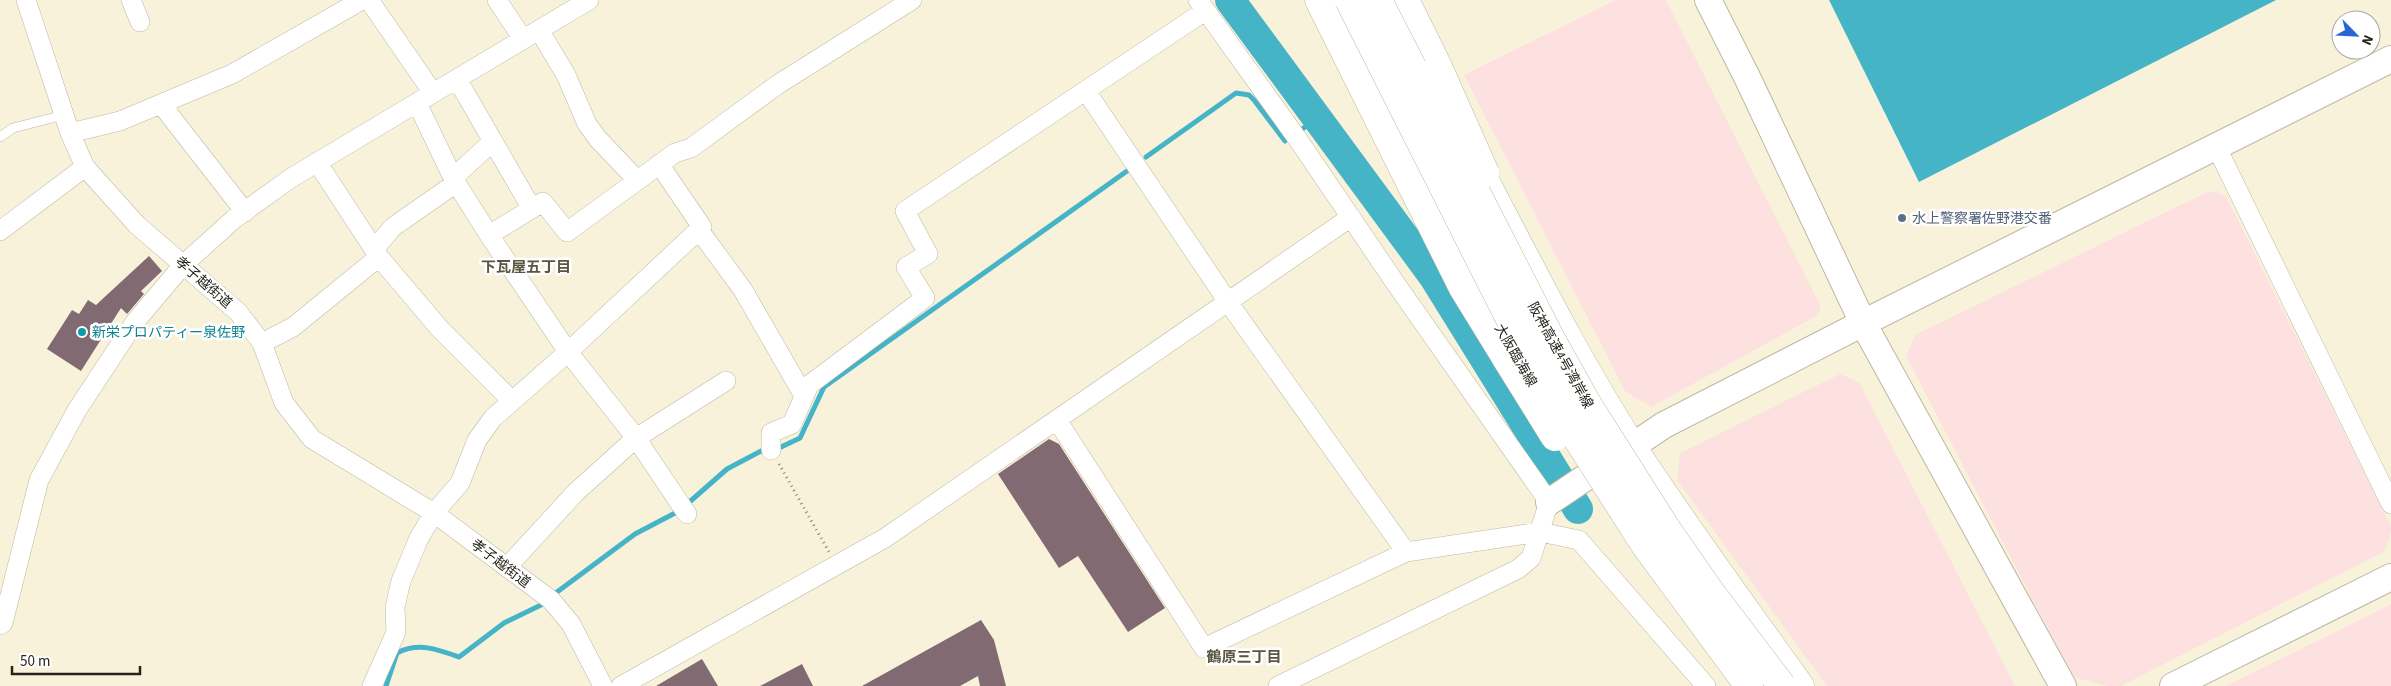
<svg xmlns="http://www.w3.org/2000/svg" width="2391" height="686" viewBox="0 0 2391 686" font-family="'Source Sans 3','Noto Sans JP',sans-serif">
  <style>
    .industrial { fill: #fce1e0 }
    .water { fill: #45b4c7 }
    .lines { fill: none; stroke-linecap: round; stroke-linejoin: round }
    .stream { stroke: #45b4c7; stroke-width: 5 }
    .river { stroke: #45b4c7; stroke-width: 30 }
    .building { fill: #816a71 }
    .lane-casing { stroke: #beb8a2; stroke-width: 10 }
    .street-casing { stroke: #beb8a2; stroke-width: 20 }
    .secondary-casing { stroke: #beb8a2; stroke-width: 28 }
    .primary-casing { stroke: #beb8a2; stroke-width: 29 }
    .highway-casing { stroke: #beb8a2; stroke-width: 29 }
    .path { stroke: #888374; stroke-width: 3; stroke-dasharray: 1 4; stroke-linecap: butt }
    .lane { stroke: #fff; stroke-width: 9 }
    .street { stroke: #fff; stroke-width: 19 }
    .secondary { stroke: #fff; stroke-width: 26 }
    .primary { stroke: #fff; stroke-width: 28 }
    .highway { stroke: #fff; stroke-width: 28 }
    .highway-bridge-casing { stroke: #beb8a2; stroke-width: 29; stroke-linecap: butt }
    .highway-bridge { stroke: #fff; stroke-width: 28 }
    .service-dot { fill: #5c6f8a; stroke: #fff; stroke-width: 2 }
    .culture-dot { fill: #0f9aa8; stroke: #fff; stroke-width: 2 }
    .labels { text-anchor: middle; stroke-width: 5; stroke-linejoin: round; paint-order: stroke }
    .service-label { font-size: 14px; fill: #4e5e75; stroke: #fff; text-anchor: start }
    .street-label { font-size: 14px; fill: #26231b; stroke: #fff }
    .culture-label { font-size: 14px; fill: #0d838f; stroke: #fff; text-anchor: start }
    .neighbourhood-label { font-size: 15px; font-weight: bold; fill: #5b5541; stroke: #fff }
  </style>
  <rect width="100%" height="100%" fill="#f9f2db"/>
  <!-- industrial -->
  <path class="industrial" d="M1615,0H1666L1821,307L1818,315L1651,407L1625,391L1464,75Z
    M2209,191L2226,196L2391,527V532L2385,551L2121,686H2107L2073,677L1906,356L1915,335Z
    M1840,374L1859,382L2015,686H1827L1677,480L1680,453Z
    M2391,603V686H2226L2391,604Z"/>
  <!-- water -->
  <path class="water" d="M1829,0H2276L1919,182Z"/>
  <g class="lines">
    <!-- stream -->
    <path class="stream" d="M1301,130L1317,118
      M1146,157L1236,93L1249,95L1254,100L1285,141
      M779,448L800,438L824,387L1127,171
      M686,505L727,469L763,450
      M553,595L635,534L677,512
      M386,686L397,653C418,642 437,649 459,657L504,623L541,605"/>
    <!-- river -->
    <path class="river" d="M1230,0L1434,277L1578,509"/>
  </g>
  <!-- building -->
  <path class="building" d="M149,256L162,271L141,291L144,294L127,314L121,308L81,371L47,349L72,310L79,314L88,300L96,305Z
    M1049,439L1059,444L1165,608L1128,632L1078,556L1059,568L998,474Z
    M981,620L994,640L1006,686H980L978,676L960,686H862Z
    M702,659L718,686H656Z
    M802,664L813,686H760Z"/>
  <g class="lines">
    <!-- lane casing -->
    <g class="lane-casing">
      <path id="lane" d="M0,137L13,128L64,115"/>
    </g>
    <!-- street casing -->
    <g class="street-casing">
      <path id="street" d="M26,0L70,133L85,167L137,225L238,312L262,343L284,403L312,439L434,513L551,600L571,624L603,686
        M131,0L140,22
        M369,0L433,93
        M497,0L523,39
        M1198,0L1299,141L1396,284L1549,502L1531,558L1518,569L1278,686
        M539,30L566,75L587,124L598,139L637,180
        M457,79L532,209
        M1086,91L1228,302L1406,552
        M417,103L453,178L489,235L568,352L636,438L687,514
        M161,104L245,212
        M70,133L120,121L232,74L362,0
        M2216,146L2391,504
        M317,162L379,257L440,329L512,401
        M453,178L492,142
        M699,230L743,290L804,396
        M0,231L85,167
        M489,235L543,202L567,232L675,153L691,148L777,85L912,0
        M374,249L393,227L456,183
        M262,343L293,327L379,257
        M1057,420L1204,648L1406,552L1540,532L1579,540L1706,686
        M771,450V433L792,424L809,385L925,298L906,267L928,254L905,211L1205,11
        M507,567L576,492L636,438L726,381
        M0,625L3,623L39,480L77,410L135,322L183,265L234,219L291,178L589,0
        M372,686L396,632L395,607L401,581L419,538L434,513L460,483L477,440L493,418L568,352L702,227L659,164
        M621,686L885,538L1351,217"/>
    </g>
    <!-- secondary casing -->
    <g class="secondary-casing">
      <path id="secondary" d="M1708,0L1748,79L1863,323L2063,686
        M1549,502L1664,425L1863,323L2391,59
        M2173,686L2391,577"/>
    </g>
    <!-- primary casing -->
    <g class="primary-casing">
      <path id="primary" d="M1483,177C1531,268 1577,361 1633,448C1686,529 1743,607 1800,686
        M1427,186L1468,265"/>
    </g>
    <!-- highway casing -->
    <g class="highway-casing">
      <path id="highway" d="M1319,0L1463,288L1506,358
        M1405,0L1438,67"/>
    </g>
    <!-- path -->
    <path class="path" d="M779,464L829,552"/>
    <!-- lane -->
    <use href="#lane" class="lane"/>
    <!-- street -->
    <use href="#street" class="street"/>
    <!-- secondary -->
    <use href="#secondary" class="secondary"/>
    <!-- primary -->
    <use href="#primary" class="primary"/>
    <!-- highway -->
    <use href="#highway" class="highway"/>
    <!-- highway-bridge casing -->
    <g class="highway-bridge-casing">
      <path id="highway-bridge" d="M1349,0L1526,351L1564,418L1645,545L1749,686
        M1378,0L1551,339L1588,405L1666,528L1709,590L1782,686
        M1438,67L1485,173
        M1506,358L1555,437"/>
    </g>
    <!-- highway-bridge -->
    <use href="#highway-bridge" class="highway-bridge"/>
  </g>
  <!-- markers -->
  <circle class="service-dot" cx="1902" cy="218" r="5"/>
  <circle class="culture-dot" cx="82" cy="332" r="5"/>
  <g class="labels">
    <!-- service labels -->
    <g class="service-label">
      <text x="1912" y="223">水上警察署佐野港交番</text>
    </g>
    <!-- street labels -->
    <g class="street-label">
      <text transform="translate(204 282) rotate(41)" y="5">孝子越街道</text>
      <text transform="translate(1516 355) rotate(60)" y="5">大阪臨海線</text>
      <text transform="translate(1561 355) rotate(61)" y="5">阪神高速4号湾岸線</text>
      <text transform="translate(501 563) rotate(37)" y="5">孝子越街道</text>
    </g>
    <!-- culture labels -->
    <g class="culture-label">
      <text x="92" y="337">新栄プロパティー泉佐野</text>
    </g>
    <!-- neighbourhood labels -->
    <g class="neighbourhood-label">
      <text x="526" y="272">下瓦屋五丁目</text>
      <text x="1244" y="662">鶴原三丁目</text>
    </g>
  </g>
  <!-- north arrow -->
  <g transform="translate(2356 35) rotate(114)"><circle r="24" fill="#ffffff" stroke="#a8a7a4"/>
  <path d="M0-4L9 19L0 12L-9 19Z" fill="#2866d3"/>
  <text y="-8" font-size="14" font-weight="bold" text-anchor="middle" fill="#26231b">N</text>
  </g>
  <!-- scale -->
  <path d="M12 666v8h128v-8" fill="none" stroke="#26231b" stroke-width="2.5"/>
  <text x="20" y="666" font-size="15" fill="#26231b" stroke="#ffffff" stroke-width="4" paint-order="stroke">50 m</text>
</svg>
